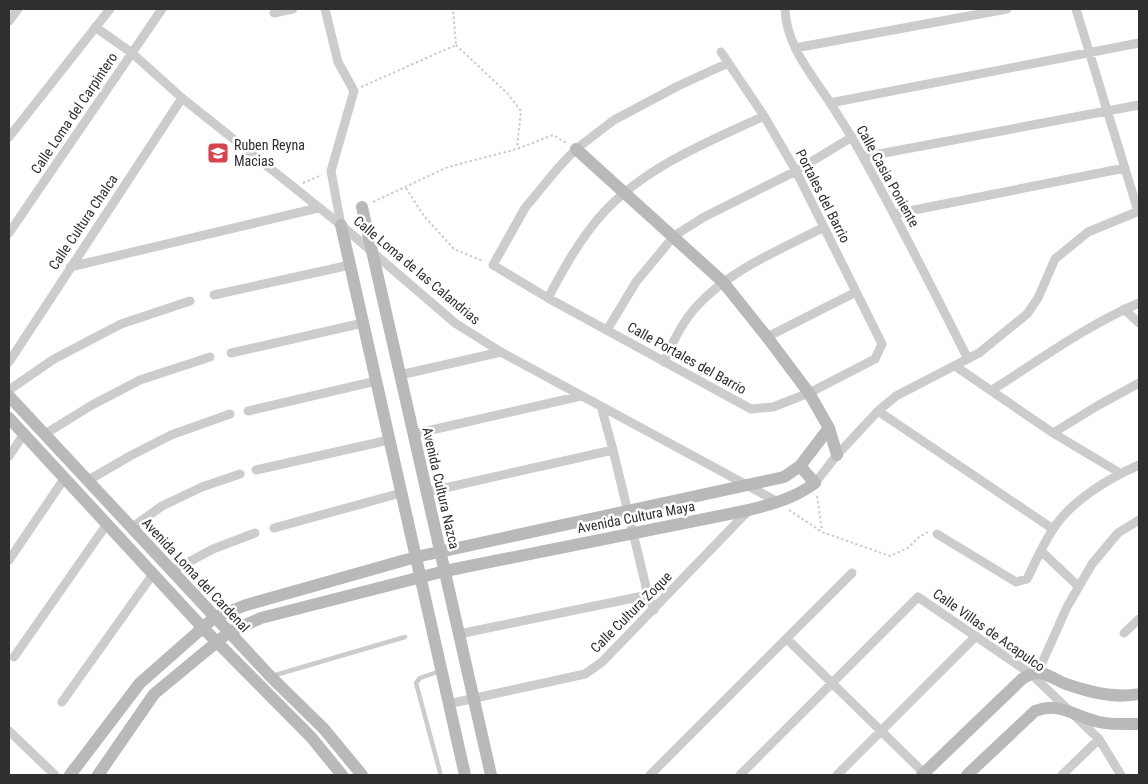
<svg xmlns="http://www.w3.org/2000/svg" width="1148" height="784" viewBox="0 0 1148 784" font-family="'Roboto Condensed',sans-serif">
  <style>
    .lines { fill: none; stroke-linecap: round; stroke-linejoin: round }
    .path { stroke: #ccc; stroke-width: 2; stroke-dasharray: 2.5 2.5; stroke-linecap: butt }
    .lane { stroke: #ccc; stroke-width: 4.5 }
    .street { stroke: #ccc; stroke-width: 9 }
    .secondary { stroke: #b9b9b9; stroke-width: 12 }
    .labels { text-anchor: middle; stroke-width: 5; stroke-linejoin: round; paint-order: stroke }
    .street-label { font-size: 14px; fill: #2f2f2f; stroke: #fff }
    .poi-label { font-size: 14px; fill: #2f2f2f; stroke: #fff; text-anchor: start }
  </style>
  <rect width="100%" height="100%" fill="#fff"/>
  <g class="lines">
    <!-- path -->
    <path class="path" d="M456,45L508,94L521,111L517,148
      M361,87L456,45L453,9
      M303,183L322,175
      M406,188L424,216L454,249L483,261
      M373,202L448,167L517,149L553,135L568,144
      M817,496L822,530
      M789,510L822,532L890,556L908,548L919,537L928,532"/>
    <!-- lane -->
    <path class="lane" d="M440,671L420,678L416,683L440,772
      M272,676L405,637"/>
    <!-- street -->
    <path class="street" d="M325,9L338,62L354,91L331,171L341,225
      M785,9C786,45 812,75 831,104C842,122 854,140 864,159C901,225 934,292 968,359
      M1076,9L1138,211
      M274,13L293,9
      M9,21L18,9
      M95,27L132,53L182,98L341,225L455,323L501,352L778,502
      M795,48L1007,9
      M721,52L764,116L796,171L882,344L875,359L809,393L773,407L751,409L548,298L493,265L525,208L558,168L576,149L614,120L678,86L728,63
      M830,103L1139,43
      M9,137L110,9
      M863,157L1139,105
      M894,214L1125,168
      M9,233L162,9
      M70,267L318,208
      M214,295L350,265
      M548,298C564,268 581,237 604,212C647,166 708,142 764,116
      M1124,309L1139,323
      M607,330L636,282L674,236L704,217L796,171L852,137
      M767,337L856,292
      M231,353L363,323
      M9,362L182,98
      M664,362C672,343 683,321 697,306C731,269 780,250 824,227
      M955,366L1053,433L1120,473
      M400,375L501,352
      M9,390L54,359L121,324L190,301
      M992,390C1040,360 1087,325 1139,303
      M601,406L613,450L648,595L654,610
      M248,411L376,381
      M878,411L1053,529
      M1053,433L1097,406L1139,383
      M45,434L92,405L140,380L210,357
      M414,434L581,396
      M9,456L24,434
      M256,470L389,440
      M87,481L130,456L171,435L230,414
      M815,483L837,455L878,411L896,396L979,353L1027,314L1038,298L1055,259L1088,232L1139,211
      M427,492L613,450
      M131,528L162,506L202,487L240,474
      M274,528L401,493
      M937,534L1016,582L1027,579C1035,563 1042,546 1052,531C1069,502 1109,478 1139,465
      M1041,551L1078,586
      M9,560L64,479
      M172,571L213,549L255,533
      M1124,633L1139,619
      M459,634L648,595
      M787,639L926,775
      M14,657L107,524
      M1038,672L1067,607L1092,564L1118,533L1139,520
      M62,702L153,574
      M448,704L585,674L602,662L749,510
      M9,731L55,775
      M650,775L852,573
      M740,775L918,597L1031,674L1099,739L1121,775
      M837,775L976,636
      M1062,775L1099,739"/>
    <!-- secondary -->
    <path class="secondary" d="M576,149L723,282L767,337L809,393L829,428L837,455
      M362,207L491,775
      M341,225L465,775
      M9,396L271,677L324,729L362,775
      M9,418L202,627L311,737L342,775
      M70,775L140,683L215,617L246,605L416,557L784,477L800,466L829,428
      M98,775L154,694L229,632L261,618L445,571L749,510C775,503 793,499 815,483L800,466
      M922,775L1022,679C1027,676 1031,673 1037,673C1046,672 1057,681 1066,684C1089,692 1115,699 1139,694
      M967,775L1035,711C1060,701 1075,717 1099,722C1112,725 1126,724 1139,724"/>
  </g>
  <!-- icons -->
  <defs>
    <g id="school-square" transform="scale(1.125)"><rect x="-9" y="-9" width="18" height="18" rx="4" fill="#d4444d" stroke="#fff"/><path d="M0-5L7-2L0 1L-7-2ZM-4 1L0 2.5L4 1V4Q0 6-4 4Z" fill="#fff"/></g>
  </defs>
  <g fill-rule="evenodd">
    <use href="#school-square" x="218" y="153"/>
  </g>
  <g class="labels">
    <!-- street labels -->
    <g class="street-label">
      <text transform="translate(74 113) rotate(-56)" y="5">Calle Loma del Carpintero</text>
      <text transform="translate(888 176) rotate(61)" y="5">Calle Casia Poniente</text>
      <text transform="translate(823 196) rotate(63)" y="5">Portales del Barrio</text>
      <text transform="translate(83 222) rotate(-56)" y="5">Calle Cultura Chalca</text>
      <text transform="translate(417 270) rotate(40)" y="5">Calle Loma de las Calandrias</text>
      <text transform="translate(687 358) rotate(29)" y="5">Calle Portales del Barrio</text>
      <text transform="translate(441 488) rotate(77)" y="5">Avenida Cultura Nazca</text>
      <text transform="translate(636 517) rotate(-11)" y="5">Avenida Cultura Maya</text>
      <text transform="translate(196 575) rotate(47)" y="5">Avenida Loma del Cardenal</text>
      <text transform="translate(631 612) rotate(-45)" y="5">Calle Cultura Zoque</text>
      <text transform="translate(989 630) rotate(35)" y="5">Calle Villas de Acapulco</text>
    </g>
    <!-- poi labels -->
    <g class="poi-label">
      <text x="234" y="150">Ruben Reyna<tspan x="234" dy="16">Macias</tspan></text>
    </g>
  </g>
  <!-- border -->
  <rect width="1148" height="784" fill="none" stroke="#2f2f2f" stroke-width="20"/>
</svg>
